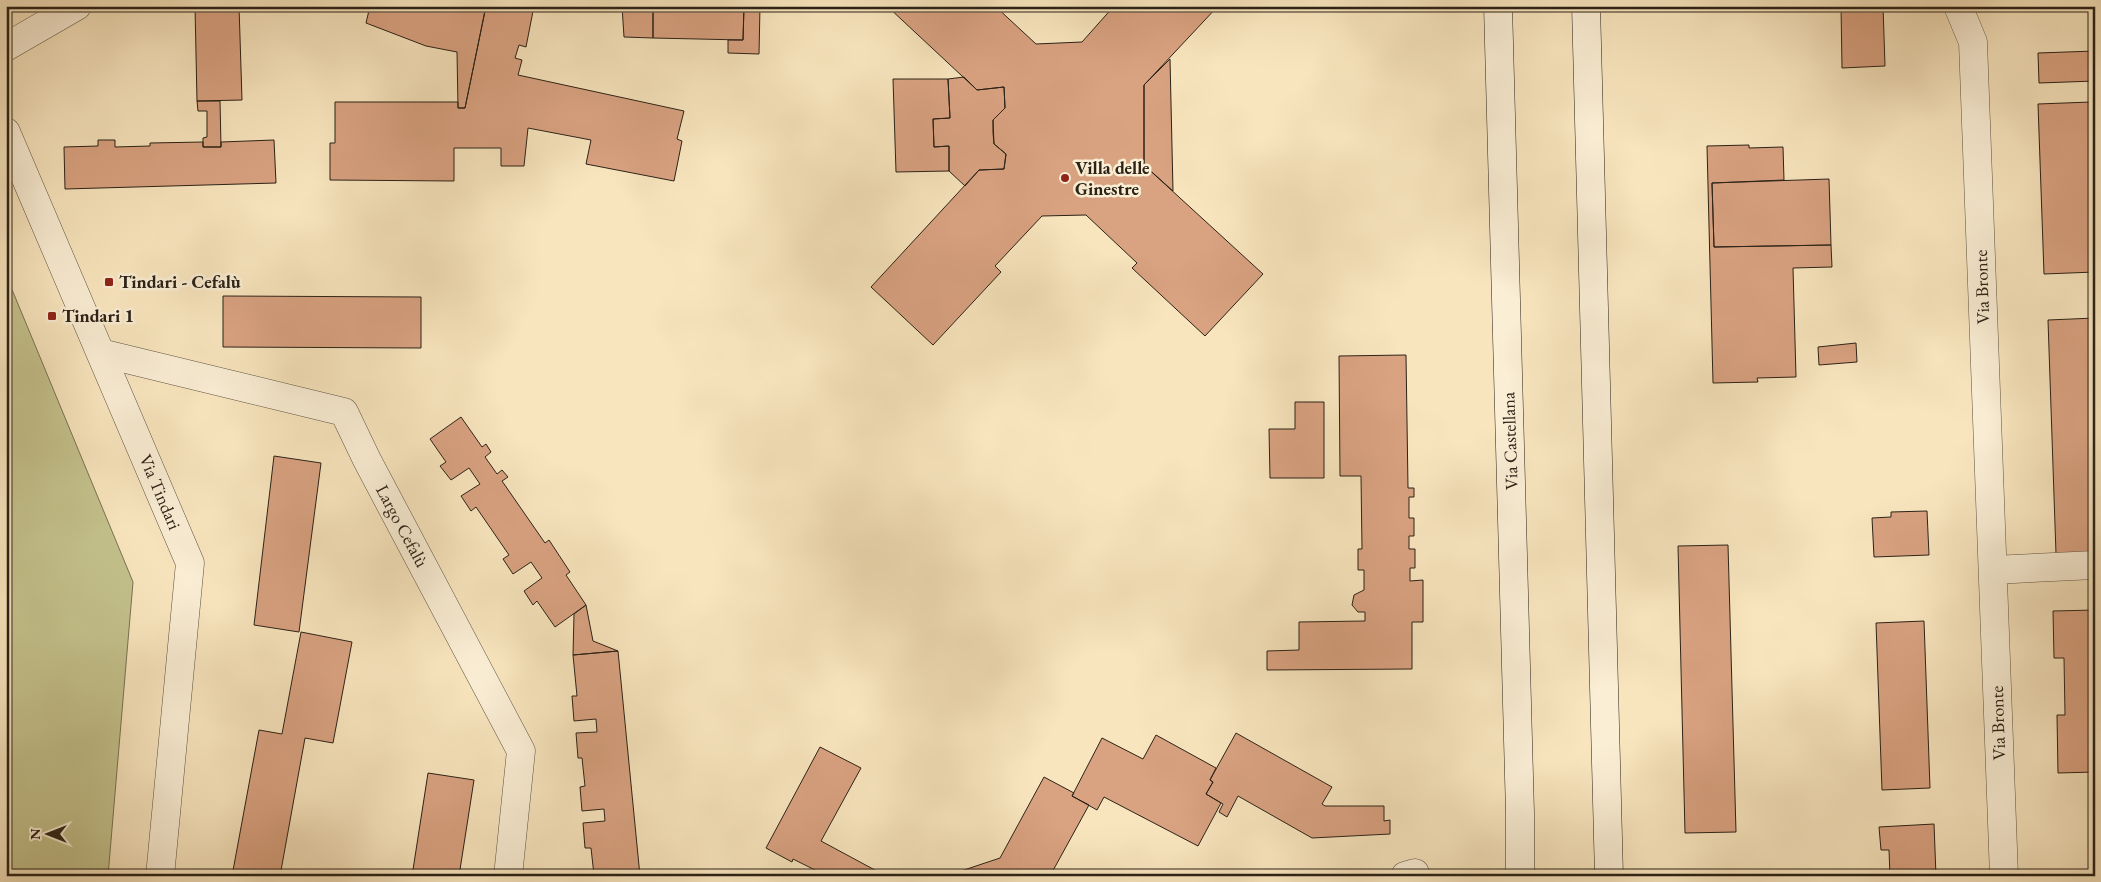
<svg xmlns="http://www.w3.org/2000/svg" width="2101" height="882" viewBox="0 0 2101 882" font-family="'EB Garamond',serif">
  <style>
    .green { fill: #c4c28d; stroke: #787252 }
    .building { fill: #d9a281; stroke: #2b2217 }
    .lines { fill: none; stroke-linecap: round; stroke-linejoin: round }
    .street-casing { stroke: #5e5341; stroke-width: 29 }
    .secondary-casing { stroke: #2b2217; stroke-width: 29 }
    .street { stroke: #faeed5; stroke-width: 28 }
    .secondary { stroke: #faeed5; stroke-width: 28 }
    .poi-dot { fill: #8f2418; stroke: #faeed5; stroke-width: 2 }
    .labels { text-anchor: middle; stroke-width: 5; stroke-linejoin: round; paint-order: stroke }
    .poi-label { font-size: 18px; font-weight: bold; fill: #2b2217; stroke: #faeed5; text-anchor: start }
    .street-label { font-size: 18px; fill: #2b2217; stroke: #faeed5 }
  </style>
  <rect width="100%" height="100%" fill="#f8e5be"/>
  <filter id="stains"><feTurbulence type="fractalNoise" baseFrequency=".004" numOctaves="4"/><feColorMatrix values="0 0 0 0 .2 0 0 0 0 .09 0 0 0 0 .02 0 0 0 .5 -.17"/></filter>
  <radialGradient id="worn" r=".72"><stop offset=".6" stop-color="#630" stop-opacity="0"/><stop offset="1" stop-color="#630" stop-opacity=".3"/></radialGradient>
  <!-- green -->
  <path class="green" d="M6,275L133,582L108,876H6Z"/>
  <!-- building -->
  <path class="building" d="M195,6H239L242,100L197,101Z
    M370,6H486L465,108H458L457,52L426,46L366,23Z
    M486,6H534L526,47L519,45L515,58L522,60L518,75L684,111L677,139L682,141L674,181L586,164L591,140L528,128L524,166H501V148H454V181L330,180V143H335V102H458V108H465Z
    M622,6H653V38L624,37Z
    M653,6H744L743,40L653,38Z
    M744,6H760L759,54L728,53V40H743Z
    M887,6H995L1036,44L1082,42L1114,6H1218L1144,85V165L1263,274L1205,336L1132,268L1137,263L1086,215L1042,216L995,266L1001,272L933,345L871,287L979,170L1004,169L1006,154L994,144L993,120L1005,108L1004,87L977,90Z
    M1841,6H1883L1885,66L1842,68Z
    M2095,51V81L2039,83L2038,53Z
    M1170,59L1173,191L1144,165V85Z
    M964,77L977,90L1004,87L1005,108L993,120V133L994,144L1006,154L1004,169L979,170L965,186L949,171V146L934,147L933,119L950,118L948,79Z
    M893,79H948L950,118L933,119L934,147L949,146V171L896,172Z
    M197,101H220L221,147H203V138L207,137V111H198Z
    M2091,102L2095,272L2044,274L2038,104Z
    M98,140H115V147L150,146V143L203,142V147H221V142L274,140L276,183L65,189L64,147L98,146Z
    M1749,145V148L1783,147L1784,180L1712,183L1714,247L1831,245L1832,267L1793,268L1796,377L1757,378L1758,382L1713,383L1707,146Z
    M1829,179L1831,245L1714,247L1712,183Z
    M223,296L421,297V348L223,347Z
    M2095,318V553L2056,554L2048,320Z
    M1856,343L1857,362L1819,365L1818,347Z
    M1406,355L1408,488H1414V497H1409V518H1414V536H1409V549H1415V568H1410V581L1423,580V622H1412V669L1267,670V651L1299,650V622L1365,621V612H1358L1352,605L1354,595L1364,590V570H1358V549H1362L1361,476H1340L1339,356Z
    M1295,402H1324V478H1270L1269,429H1295Z
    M461,417L482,447L486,444L491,452L485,457L497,474L502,470L508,477L502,481L545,543L549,540L570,572L566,575L586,605L555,627L537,601L533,605L524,591L542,578L531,562L513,574L503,559L509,555L476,507L471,511L461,496L480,484L469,468L451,480L440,466L446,462L430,439Z
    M274,456L321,463L299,632L254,625Z
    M1927,511L1929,555L1874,557L1872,518L1891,517V512Z
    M1728,545L1736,832L1685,833L1678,546Z
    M586,605L593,641L618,651L573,655L574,614Z
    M2095,610V772L2058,773L2057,715H2065L2064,658H2054L2053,611Z
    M1924,621L1930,788L1882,790L1876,623Z
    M301,632L352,642L333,743L305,738L280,876H232L259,730L282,734Z
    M618,651L640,876H588L594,875L591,848H585L583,823L605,821L604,809L582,811L580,787L585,786L582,758H578L576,733L597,732L596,719L574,721L572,696H577L573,655Z
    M1236,733L1332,787L1322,804L1325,806H1384V821L1390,820V834L1312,838L1238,796L1227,817L1219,812L1223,804L1206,794L1213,782L1210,780Z
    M1156,735L1216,768L1210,780L1213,782L1206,794L1221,803L1198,846L1104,797L1097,810L1072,796L1102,738L1143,759Z
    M820,747L861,768L821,841L886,876H814L817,871L793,859L792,862L766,848Z
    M428,773L474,780L459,876H412Z
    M1044,777L1074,793L1072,796L1089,805L1050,876H946L1000,858Z
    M1934,824L1936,876H1890L1889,850H1881L1879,827Z"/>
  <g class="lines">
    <!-- street casing -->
    <g class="street-casing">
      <path id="street" d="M1958,6L1973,42L2004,876
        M6,47L77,6
        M6,132L190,563L160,876
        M101,353L344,412L367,460L521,751L508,876
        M1993,570L2095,565
        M1405,876L1415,873"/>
    </g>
    <!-- secondary casing -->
    <g class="secondary-casing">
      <path id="secondary" d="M1498,6L1520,813V876
        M1586,6L1609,876"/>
    </g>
    <!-- street -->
    <use href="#street" class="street"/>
    <!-- secondary -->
    <use href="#secondary" class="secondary"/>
  </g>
  <!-- markers -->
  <g class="poi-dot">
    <circle cx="1065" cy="178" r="5"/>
    <rect x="104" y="277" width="10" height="10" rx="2.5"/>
    <rect x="47" y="311" width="10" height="10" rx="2.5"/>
  </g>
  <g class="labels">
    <!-- poi labels -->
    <g class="poi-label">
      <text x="1075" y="174">Villa delle<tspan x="1075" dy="21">Ginestre</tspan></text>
      <text x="119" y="288">Tindari - Cefalù</text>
      <text x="62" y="322">Tindari 1</text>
    </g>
    <!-- street labels -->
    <g class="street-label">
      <text transform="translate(1982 287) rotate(-92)" y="6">Via Bronte</text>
      <text transform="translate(1510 441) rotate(-92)" y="6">Via Castellana</text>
      <text transform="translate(160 492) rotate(67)" y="6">Via Tindari</text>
      <text transform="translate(402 526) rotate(62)" y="6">Largo Cefalù</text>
      <text transform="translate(1998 723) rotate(-92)" y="6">Via Bronte</text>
    </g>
  </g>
  <!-- margin -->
  <rect width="2101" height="882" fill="none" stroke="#f8e5be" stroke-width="25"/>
  <rect x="8" y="8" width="2086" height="867" fill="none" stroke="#2b2217" stroke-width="2.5"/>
  <rect x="12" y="12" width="2076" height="857" fill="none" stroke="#2b2217"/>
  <!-- north arrow -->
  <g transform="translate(48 834) rotate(270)" stroke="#faeed5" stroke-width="4" paint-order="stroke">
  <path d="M0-4L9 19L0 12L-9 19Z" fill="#2b2217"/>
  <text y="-8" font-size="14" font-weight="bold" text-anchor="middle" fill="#2b2217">N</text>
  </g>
  <rect width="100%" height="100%" filter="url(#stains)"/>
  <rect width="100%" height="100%" fill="url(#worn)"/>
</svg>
